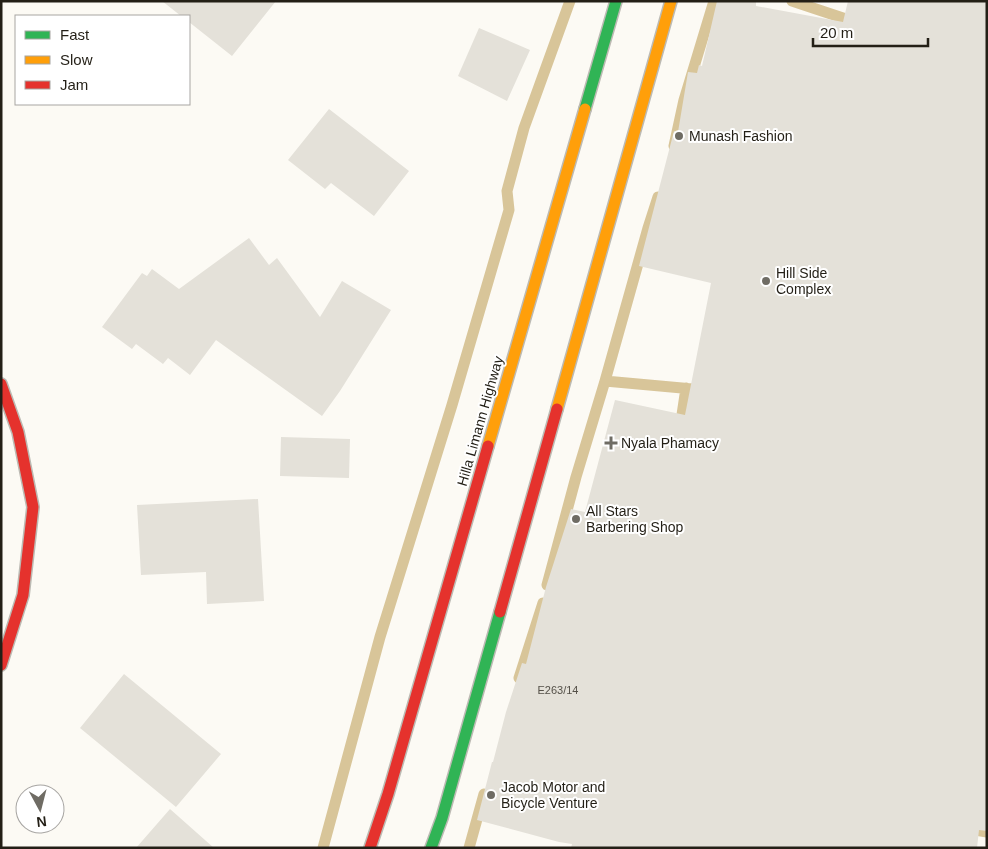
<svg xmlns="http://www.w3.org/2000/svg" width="988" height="849" viewBox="0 0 988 849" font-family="Arial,sans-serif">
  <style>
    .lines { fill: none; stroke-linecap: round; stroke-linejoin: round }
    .stream { stroke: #d8c599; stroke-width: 11 }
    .building { fill: #e4e1d9 }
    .fast-casing { stroke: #bcbab3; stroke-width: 14 }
    .slow-casing { stroke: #bcbab3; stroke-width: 14 }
    .jam-casing { stroke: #bcbab3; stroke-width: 14 }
    .fast { stroke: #30b455; stroke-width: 11 }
    .slow { stroke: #ff9f0a; stroke-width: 11 }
    .jam { stroke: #e5322d; stroke-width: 11 }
    .poi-dot { fill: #6f6c64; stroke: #fff; stroke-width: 2 }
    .labels { text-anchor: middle; stroke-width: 4; stroke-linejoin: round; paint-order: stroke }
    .number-label { font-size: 11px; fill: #545048 }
    .poi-label { font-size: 14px; fill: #231f16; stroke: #fff; text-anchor: start }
    .street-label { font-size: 14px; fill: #231f16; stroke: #fff }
  </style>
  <rect width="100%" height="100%" fill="#fcfaf4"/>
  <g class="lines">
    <!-- stream -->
    <path class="stream" d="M792,1L858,23
      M674,146L684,100L714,1
      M605,381L693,389
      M680,428L686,388
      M547,585L576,477L605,381L648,228L658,197
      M519,678L543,603
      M963,828L987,832
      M323,848L380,637L452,405L509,210L507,191L524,128L570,1
      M469,848L484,794"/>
  </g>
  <!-- building -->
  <path class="building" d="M162,1H276L232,56L189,22V16H181Z
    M717,1H756V6L843,22L848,1H987V831L979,830L977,848H571L572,844L559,842L477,820L492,762H493L506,712L522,663L526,664L546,587L571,509L585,512L615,400L685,415L711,283L639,266L674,131L678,132L688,72L697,73L699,65L702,66Z
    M479,28L530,50L507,101L458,76Z
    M329,109L409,171L374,216L331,183L325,189L288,160Z
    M249,238L269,265L277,258L320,317L342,281L391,310L340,391L322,416L216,340L190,375L168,358L163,364L136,344L132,349L102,327L142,273L147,276L152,269L179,289Z
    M281,437L350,439L349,478L280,476Z
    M258,499L264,601L207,604L206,572L141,575L137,505Z
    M124,674L221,754L176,807L80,728Z
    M170,809L214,848H136Z"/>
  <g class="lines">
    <!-- fast casing -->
    <g class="fast-casing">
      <path id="fast" d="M585,109L616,1
        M431,848L442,818L500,612"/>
    </g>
    <!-- slow casing -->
    <g class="slow-casing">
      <path id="slow" d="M557,409L671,1
        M488,446L585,109"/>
    </g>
    <!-- jam casing -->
    <g class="jam-casing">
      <path id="jam" d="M1,384L18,432L33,507L23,595L1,665
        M500,612L557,409
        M370,848L388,794L488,446"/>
    </g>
    <!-- fast -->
    <use href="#fast" class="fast"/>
    <!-- slow -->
    <use href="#slow" class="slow"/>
    <!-- jam -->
    <use href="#jam" class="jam"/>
  </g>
  <!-- markers -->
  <g class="poi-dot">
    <circle cx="679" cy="136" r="5"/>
    <circle cx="766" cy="281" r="5"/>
    <path d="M608.5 435.5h5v5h5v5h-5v5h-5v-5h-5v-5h5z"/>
    <circle cx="576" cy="519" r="5"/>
    <circle cx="491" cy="795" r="5"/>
  </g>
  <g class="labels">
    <!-- number labels -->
    <g class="number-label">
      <text x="558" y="694">E263/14</text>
    </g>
    <!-- poi labels -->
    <g class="poi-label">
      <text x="689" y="141">Munash Fashion</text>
      <text x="776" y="278">Hill Side<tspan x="776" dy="16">Complex</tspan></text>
      <text x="621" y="448">Nyala Phamacy</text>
      <text x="586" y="516">All Stars<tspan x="586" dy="16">Barbering Shop</tspan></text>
      <text x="501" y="792">Jacob Motor and<tspan x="501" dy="16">Bicycle Venture</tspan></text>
    </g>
    <!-- street labels -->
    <g class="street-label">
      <text transform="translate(480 421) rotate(-74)" y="5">Hilla Limann Highway</text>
    </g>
  </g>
  <!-- border -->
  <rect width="988" height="849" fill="none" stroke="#231f16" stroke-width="5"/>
  <!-- legend -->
  <rect x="15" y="15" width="175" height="90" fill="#ffffff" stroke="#a7a5a2"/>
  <rect x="25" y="31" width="25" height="8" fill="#30b455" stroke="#a7a5a2"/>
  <text x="60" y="40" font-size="15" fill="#231f16">Fast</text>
  <rect x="25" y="56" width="25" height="8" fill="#ff9f0a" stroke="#a7a5a2"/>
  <text x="60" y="65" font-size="15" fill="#231f16">Slow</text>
  <rect x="25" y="81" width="25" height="8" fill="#e5322d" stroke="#a7a5a2"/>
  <text x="60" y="90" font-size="15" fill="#231f16">Jam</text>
  <!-- north arrow -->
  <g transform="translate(40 809) rotate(173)"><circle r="24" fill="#ffffff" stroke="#a7a5a2"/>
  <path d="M0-4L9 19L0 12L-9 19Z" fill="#6f6c64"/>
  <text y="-8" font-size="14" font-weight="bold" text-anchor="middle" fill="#231f16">N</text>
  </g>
  <!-- scale -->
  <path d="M813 38v8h115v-8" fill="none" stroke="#231f16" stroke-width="2.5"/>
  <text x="820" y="38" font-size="15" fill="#231f16" stroke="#ffffff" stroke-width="4" paint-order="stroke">20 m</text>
</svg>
